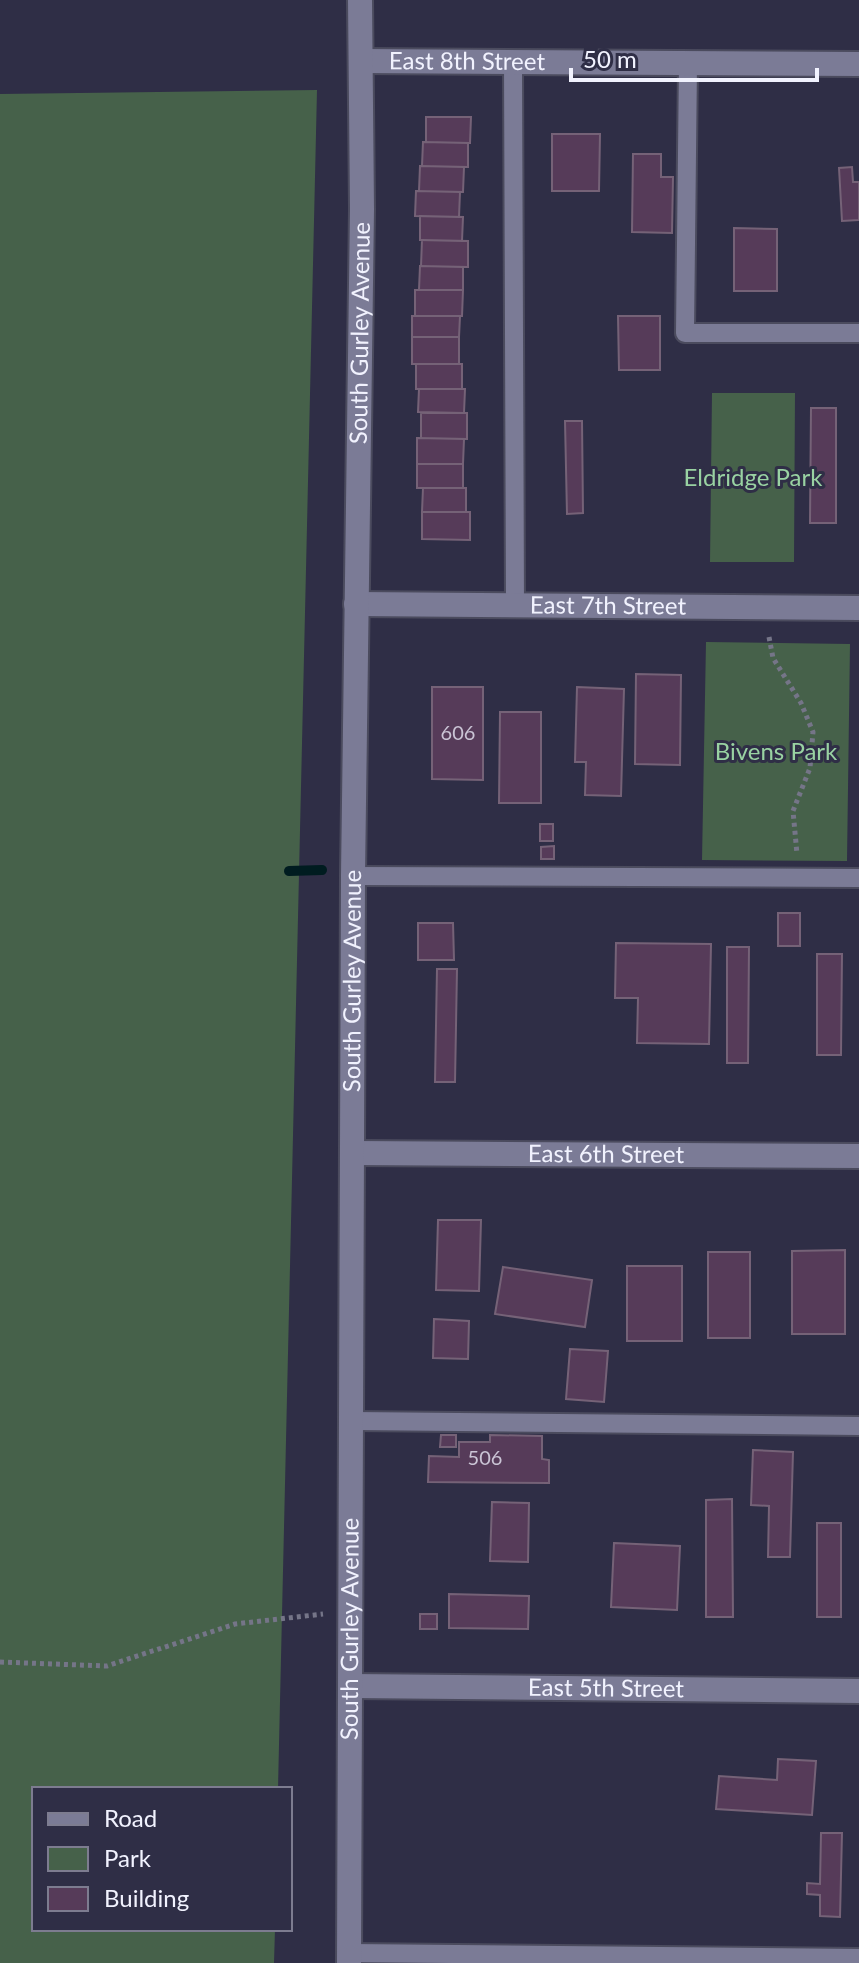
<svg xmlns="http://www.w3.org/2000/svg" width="859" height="1963" viewBox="0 0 859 1963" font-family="Lato,sans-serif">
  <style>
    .green { fill: #46614a }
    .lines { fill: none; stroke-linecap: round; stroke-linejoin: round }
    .stream { stroke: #001c20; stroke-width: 10 }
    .building { fill: #563b59; stroke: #756277; stroke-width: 2 }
    .service-casing { stroke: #4b4b5e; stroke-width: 22 }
    .minor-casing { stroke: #4b4b5e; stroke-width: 28 }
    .tertiary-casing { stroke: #4b4b5e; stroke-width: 28 }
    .path { stroke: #757588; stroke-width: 5; stroke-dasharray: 4 4; stroke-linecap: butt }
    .service { stroke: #7b7b96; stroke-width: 18 }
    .minor { stroke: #7b7b96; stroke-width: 24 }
    .tertiary { stroke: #7b7b96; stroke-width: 24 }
    .labels { text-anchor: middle; stroke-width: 6; stroke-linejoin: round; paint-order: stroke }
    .number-label { font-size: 20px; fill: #cac4d5 }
    .street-label { font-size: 24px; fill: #f1f2fe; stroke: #2f2e46 }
    .park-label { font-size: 24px; fill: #99d2a2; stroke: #2f2e46 }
  </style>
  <rect width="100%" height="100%" fill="#2f2e46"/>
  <!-- green -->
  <path class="green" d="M317,90L278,1789H34V1929H275L274,1963H0V94Z
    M712,393H795L794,562H710Z
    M706,642L850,644L847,861L702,860Z"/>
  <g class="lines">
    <!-- stream -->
    <path class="stream" d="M289,871L322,870"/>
  </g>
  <!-- building -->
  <path class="building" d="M426,117H471L470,143L426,142Z
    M552,134H600L599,191H552Z
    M423,142L468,143V167L422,166Z
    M633,154H661V177H673L672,233L632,232Z
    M420,166L464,167L463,192L419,191Z
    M852,167L853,182H859V220L842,221L839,168Z
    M416,191L460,192L459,217L415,216Z
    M420,216L463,217L462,241L420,240Z
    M734,228L777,229V291H734Z
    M422,240L468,241V267L421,266Z
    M420,266L463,267V290H419Z
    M415,290H463L462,316H415Z
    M412,316H460L459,337H412Z
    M618,316H660V370H619Z
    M412,337H459V364H412Z
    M416,364H462V389H416Z
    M419,389H465L464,413L418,412Z
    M811,408H836V523H810Z
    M421,413H467V439L421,438Z
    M565,421H582L583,513L567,514Z
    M417,438L464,439L463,464H417Z
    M417,464H463V488H417Z
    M423,488H466V512H422Z
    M422,512H470V540L422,539Z
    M636,674L681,675L680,765L635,764Z
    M432,687H483V780L432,779Z
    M577,687L624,689L621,796L585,795L586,762H575Z
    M500,712H541V803H499Z
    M540,824H553V841H540Z
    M554,846V859H541V847Z
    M778,913H800V946H778Z
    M418,923H453L454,960H418Z
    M616,943L711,944L709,1044L637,1043L638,998H615Z
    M727,947H749L748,1063H727Z
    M817,954H842L841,1055H817Z
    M437,969H457L455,1082H435Z
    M438,1220H481L479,1291L436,1290Z
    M845,1250V1334H792V1251Z
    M708,1252H750V1338H708Z
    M627,1266H682V1341H627Z
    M503,1267L592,1280L585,1327L495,1314Z
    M434,1319L469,1321L468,1359L433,1358Z
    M570,1349L608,1351L604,1402L566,1399Z
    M441,1435H456V1447H440Z
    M490,1435L542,1436V1459L549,1460V1483L428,1482L429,1456L459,1457V1442H490Z
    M753,1450L793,1452L790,1557H768L769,1506L751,1505Z
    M732,1499L733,1617H706V1500Z
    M492,1502L529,1503L528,1562L490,1561Z
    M817,1523H841V1617H817Z
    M614,1543L680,1546L677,1610L611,1607Z
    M449,1594L529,1596L528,1629L449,1628Z
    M420,1614H437V1629H420Z
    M778,1759L816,1761L812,1815L716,1809L719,1776L777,1780Z
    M821,1833H842L840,1917L820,1916V1895L807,1894V1883L820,1884Z"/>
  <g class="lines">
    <!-- service casing -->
    <g class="service-casing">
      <path id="service" d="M513,62L515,605
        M688,63L685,333H859
        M353,876L859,878
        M353,1421L859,1426
        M349,1953L859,1958"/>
    </g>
    <!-- minor casing -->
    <g class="minor-casing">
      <g id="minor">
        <path id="s1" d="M361,61L859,64"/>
        <path id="s2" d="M356,604L859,608"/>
        <path id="s3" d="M354,1153L859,1156"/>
        <path id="s4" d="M352,1686L859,1691"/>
      </g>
    </g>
    <!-- tertiary casing -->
    <g class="tertiary-casing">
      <g id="tertiary">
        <path id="s5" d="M349,1963L353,876L362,209L360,0"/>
      </g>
    </g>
    <!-- path -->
    <path class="path" d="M769,637L773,658L801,703L813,732L810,768L793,811L797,854
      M0,1662L107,1666L235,1624L323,1614"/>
    <!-- service -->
    <use href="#service" class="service"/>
    <!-- minor -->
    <use href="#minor" class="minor"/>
    <!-- tertiary -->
    <use href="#tertiary" class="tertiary"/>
  </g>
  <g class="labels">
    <!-- number labels -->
    <g class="number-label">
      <text x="458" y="740">606</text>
      <text x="485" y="1465">506</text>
    </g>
    <!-- street labels -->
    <g class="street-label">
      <text dy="8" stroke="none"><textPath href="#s1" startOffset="106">East 8th Street</textPath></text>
      <text dy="8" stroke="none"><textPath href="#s5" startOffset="1630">South Gurley Avenue</textPath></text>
      <text dy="8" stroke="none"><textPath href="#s2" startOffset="252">East 7th Street</textPath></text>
      <text dy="8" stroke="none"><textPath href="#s5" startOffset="982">South Gurley Avenue</textPath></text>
      <text dy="8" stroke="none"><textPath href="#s3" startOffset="252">East 6th Street</textPath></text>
      <text dy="8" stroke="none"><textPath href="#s5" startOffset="334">South Gurley Avenue</textPath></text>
      <text dy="8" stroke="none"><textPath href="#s4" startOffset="254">East 5th Street</textPath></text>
    </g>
    <!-- park labels -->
    <g class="park-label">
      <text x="753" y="486">Eldridge Park</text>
      <text x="776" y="760">Bivens Park</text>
    </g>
  </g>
  <!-- legend -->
  <rect x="32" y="1787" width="260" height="144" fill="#2f2e46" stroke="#7d7c90" stroke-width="2"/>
  <rect x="48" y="1813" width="40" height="12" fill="#7b7b96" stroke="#7d7c90" stroke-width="2"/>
  <text x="104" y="1827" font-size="24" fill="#f1f2fe">Road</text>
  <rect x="48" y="1847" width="40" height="24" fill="#46614a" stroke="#7d7c90" stroke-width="2"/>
  <text x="104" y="1867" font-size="24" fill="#f1f2fe">Park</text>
  <rect x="48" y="1887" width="40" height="24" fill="#563b59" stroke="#7d7c90" stroke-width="2"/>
  <text x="104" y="1907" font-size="24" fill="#f1f2fe">Building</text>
  <!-- scale -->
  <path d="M571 68v12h246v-12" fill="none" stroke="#f1f2fe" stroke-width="4"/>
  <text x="583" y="68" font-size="24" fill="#f1f2fe" stroke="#2f2e46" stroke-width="6" paint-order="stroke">50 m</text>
</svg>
